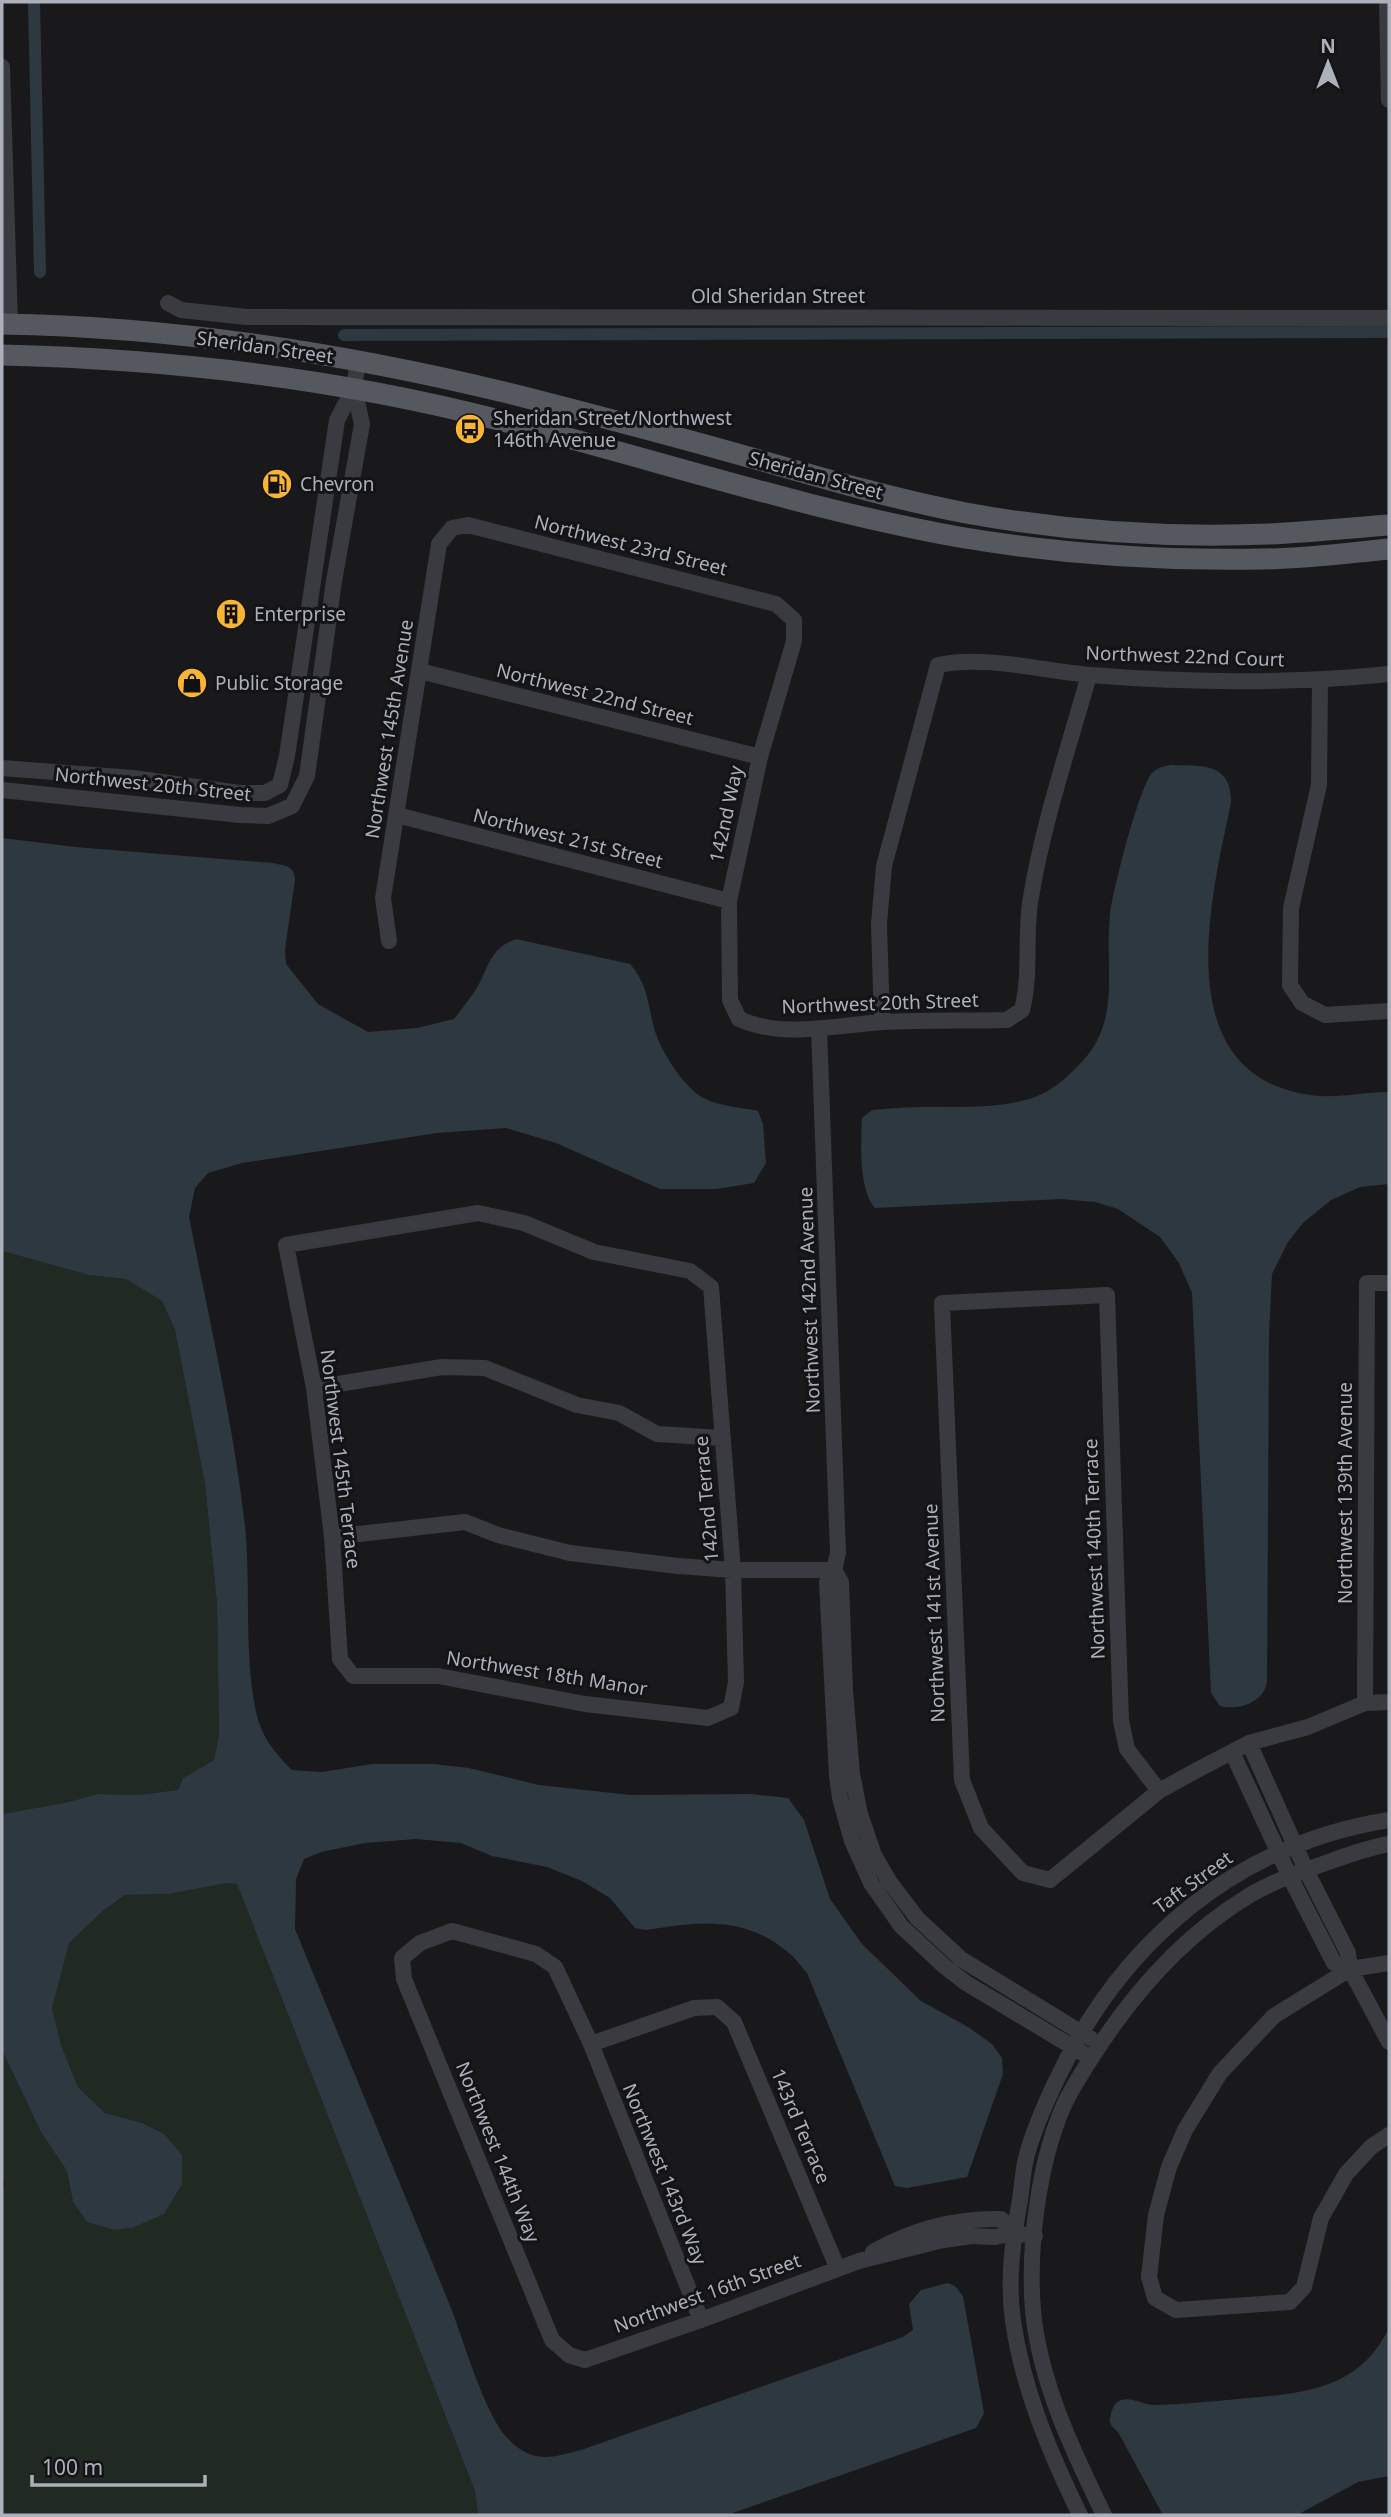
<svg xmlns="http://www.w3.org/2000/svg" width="1391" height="2517" viewBox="0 0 1391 2517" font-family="'Noto Sans',sans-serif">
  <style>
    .green { fill: #212a22 }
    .water { fill: #2e3840 }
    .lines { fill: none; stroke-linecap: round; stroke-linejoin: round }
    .canal { stroke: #2e3840; stroke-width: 12 }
    .minor { stroke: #3a3b41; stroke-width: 16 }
    .major { stroke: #565860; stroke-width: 21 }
    .labels { text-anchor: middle; stroke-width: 6; stroke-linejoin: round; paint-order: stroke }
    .street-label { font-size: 19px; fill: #abb0bb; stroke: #141417 }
    .poi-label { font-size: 19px; fill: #abb0bb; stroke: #141417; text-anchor: start }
  </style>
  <rect width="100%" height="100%" fill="#19191b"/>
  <!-- green -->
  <path class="green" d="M2,1251L89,1275L126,1279L162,1301L175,1330L205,1484L217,1603L219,1735L214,1760L183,1778L178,1790L137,1795L97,1794L69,1802L2,1814Z
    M227,1883L237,1884L475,2491L478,2515H5L2,2509V2201L5,2183L2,2174V2050L41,2132L67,2171L73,2202L87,2222L114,2230L132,2228L164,2134L144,2123L105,2113L78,2087L61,2045L52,2008L69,1943L103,1911L126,1895L169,1894Z"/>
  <!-- water -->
  <path class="water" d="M1171,765C1202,766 1232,762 1231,803C1211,898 1166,1074 1310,1095C1336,1099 1363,1092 1389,1092V1184L1360,1187L1331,1200L1303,1223L1288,1242L1272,1274L1269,1334L1267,1682C1264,1702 1239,1711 1220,1706L1211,1693L1192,1293L1179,1263L1160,1237L1118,1209L1095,1202L1061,1199L875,1208C858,1189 861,1141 862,1118L872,1110C896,1108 921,1106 946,1107C977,1107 1011,1107 1040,1095C1055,1088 1067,1077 1078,1066C1123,1022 1104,970 1110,915C1112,893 1139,787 1152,773C1157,768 1164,766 1171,765Z
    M2,838L75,847L273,863C284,866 295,865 295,880L285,949L286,964L318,1004L368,1032L417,1028L454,1019C461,1010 468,1001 475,991C489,969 488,949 516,939L630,964C646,981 648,1002 653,1024C658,1047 680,1082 700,1096C715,1106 740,1107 758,1111L763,1124L766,1163L754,1183L716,1189H660L556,1143L506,1128L437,1133L242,1163L208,1173L195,1188L189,1217C209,1319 233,1422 245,1526C251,1586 244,1648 255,1707C260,1735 273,1751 292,1770L322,1772L372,1764H433L469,1768L539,1785L631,1795L751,1794L788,1798L804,1820L830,1899L862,1944L921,2001L968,2027L992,2044L1002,2058L1003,2074L967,2177L907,2188L895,2186L807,1973C800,1965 793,1955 784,1949C740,1915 696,1922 646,1930L635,1928L610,1898L582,1881L547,1867L492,1856L461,1843L416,1839L365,1843L321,1852L304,1859L296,1879L295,1929C346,2054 398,2178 449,2303C463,2338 484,2414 508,2439C533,2464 550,2458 581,2450L903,2337L913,2330L909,2304L921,2290L948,2283L955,2286L963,2296L984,2413L976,2428L727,2515H478L475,2491L237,1884L227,1883L169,1894L125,1895L103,1911L69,1943L52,2008L61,2045L78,2087L105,2113L143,2123L164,2134L182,2155V2184L164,2214L132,2228L114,2230L87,2222L73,2202L67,2171L41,2132L2,2050V1814L69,1802L97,1794L137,1795L178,1790L183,1778L214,1760L219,1735L217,1603L205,1484L175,1330L162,1301L126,1279L89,1275L2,1251Z
    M1389,2328V2476L1358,2482L1297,2515H1163L1118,2432C1111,2426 1108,2423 1111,2414C1112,2409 1114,2404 1119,2401C1130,2395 1145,2406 1156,2405C1187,2404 1217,2401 1248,2398C1307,2393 1360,2388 1389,2328Z"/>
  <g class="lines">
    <!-- canal -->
    <path class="canal" d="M34,2L40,272
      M344,335L1389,332"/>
    <!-- minor -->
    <path class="minor" d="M1387,2L1389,100
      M2,67L10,324
      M168,303L181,310L247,317L1389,318
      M420,671L760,757
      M1320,681L1319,785L1291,908L1290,985L1302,1003L1325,1015L1389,1011
      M2,768L133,778L239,793H265L280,785L287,756L337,420L354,388L358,361
      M2,790L240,815L268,816L292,806L307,776L334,581L362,424L354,388
      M397,815L729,901
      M389,941L383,898L439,544L452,528L468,525L776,604L794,620V641L760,757L729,901L730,1000L739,1019C783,1039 836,1025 883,1022C924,1020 966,1021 1007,1020L1022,1010C1031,975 1025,939 1030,903C1042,826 1068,750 1089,675
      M882,1022L879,924L884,866L938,665C988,655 1041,671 1091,675C1191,683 1290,684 1389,674
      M819,1029L838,1553L834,1570L827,1582L837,1776L840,1798L852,1841L871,1883L901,1926L944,1966L966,1983L1091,2058
      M478,1213L524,1223L594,1252L690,1271L711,1287L733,1570L736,1682L731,1708L708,1718L585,1704L438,1676H353L340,1659L332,1537L314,1388L286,1245Z
      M314,1388L442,1367L485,1368L577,1405L619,1413L657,1434L722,1438
      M332,1537L465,1522L498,1535L570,1553L678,1566L733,1570H834
      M834,1570L841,1582L845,1690L852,1774L860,1814L874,1855L889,1881L917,1918L961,1959L1090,2038
      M1365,1703L1367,1283H1389
      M1249,1743L1306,1870L1348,1953L1350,1969L1389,2042
      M1232,1752L1290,1877L1334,1963L1350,1969
      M1159,1791L1127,1749L1121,1721L1107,1295L942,1303L962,1780L981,1828L1023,1873L1050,1880L1159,1791L1199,1769L1249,1743L1308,1727L1365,1703L1389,1702
      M1389,1963L1350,1969L1274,2016L1220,2073L1185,2130L1169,2167L1156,2215L1149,2277L1155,2298L1176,2310L1290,2302L1304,2287L1321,2218L1346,2174L1371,2147L1389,2135
      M591,2044L701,2320
      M873,2252C913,2229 955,2218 1001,2219L1014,2233
      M837,2267L734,2022L717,2007L694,2008L591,2044L555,1967L536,1954L452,1931L420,1943L402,1958L404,1979L552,2340L569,2355L585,2360L701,2320L859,2261L943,2240L972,2236L995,2237L1014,2233L1035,2236
      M1080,2515C1050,2453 1023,2390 1013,2321C1007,2280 1013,2239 1020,2200C1022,2186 1023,2171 1026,2158C1033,2131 1045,2104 1057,2079C1122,1941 1237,1844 1389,1820
      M1104,2515C1073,2451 1040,2383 1033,2311C1028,2247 1038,2166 1063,2107C1072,2087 1086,2066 1098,2048C1138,1987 1187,1933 1250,1895C1272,1882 1299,1872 1323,1864C1345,1856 1366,1848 1389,1844"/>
    <!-- major -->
    <path class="major" d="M2,324C176,327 351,354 520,396C602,417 685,439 766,462C832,481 898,500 966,513C1064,531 1169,538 1269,534C1309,532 1349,528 1389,525
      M2,355C170,359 336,378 499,420C652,458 803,509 959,537C1059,554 1161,561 1262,559C1304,559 1347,553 1389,549"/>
  </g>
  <!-- icons -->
  <defs>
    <g id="bus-disc" transform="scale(1.575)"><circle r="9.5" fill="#f8b435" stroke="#141417"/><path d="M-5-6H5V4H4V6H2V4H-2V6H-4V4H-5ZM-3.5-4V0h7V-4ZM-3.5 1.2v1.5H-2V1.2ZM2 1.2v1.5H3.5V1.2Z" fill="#111"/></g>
    <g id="fuel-disc" transform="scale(1.575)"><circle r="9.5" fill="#f8b435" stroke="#141417"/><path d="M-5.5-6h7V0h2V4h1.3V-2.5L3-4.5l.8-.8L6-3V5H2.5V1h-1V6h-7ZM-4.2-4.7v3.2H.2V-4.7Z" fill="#111"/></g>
    <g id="building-disc" transform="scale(1.575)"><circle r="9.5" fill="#f8b435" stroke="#141417"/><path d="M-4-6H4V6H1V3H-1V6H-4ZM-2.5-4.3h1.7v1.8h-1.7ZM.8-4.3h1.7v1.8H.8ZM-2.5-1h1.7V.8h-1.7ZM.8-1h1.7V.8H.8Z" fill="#111"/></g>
    <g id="shop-disc" transform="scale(1.575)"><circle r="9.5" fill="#f8b435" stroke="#141417"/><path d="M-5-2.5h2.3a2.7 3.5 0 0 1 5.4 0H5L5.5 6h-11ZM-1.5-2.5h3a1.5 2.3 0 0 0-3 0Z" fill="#111"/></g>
  </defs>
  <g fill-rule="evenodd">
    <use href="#bus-disc" x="470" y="429"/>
    <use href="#fuel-disc" x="277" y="484"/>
    <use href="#building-disc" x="231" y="614"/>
    <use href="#shop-disc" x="192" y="683"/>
  </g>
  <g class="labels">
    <!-- street labels -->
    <g class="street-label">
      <text x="778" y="303">Old Sheridan Street</text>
      <text transform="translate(265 347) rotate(8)" y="7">Sheridan Street</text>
      <text transform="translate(816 475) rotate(15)" y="7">Sheridan Street</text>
      <text transform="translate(631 545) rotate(14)" y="7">Northwest 23rd Street</text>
      <text transform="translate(1185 656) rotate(2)" y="7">Northwest 22nd Court</text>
      <text transform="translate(595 694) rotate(14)" y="7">Northwest 22nd Street</text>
      <text transform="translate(389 729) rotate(-81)" y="7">Northwest 145th Avenue</text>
      <text transform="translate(153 784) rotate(6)" y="7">Northwest 20th Street</text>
      <text transform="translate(726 814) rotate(-78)" y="7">142nd Way</text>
      <text transform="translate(568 838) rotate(14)" y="7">Northwest 21st Street</text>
      <text transform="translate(880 1003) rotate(-2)" y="7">Northwest 20th Street</text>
      <text transform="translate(809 1300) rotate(-92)" y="7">Northwest 142nd Avenue</text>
      <text transform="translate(341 1459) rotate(83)" y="7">Northwest 145th Terrace</text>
      <text transform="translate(1345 1493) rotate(-90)" y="7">Northwest 139th Avenue</text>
      <text transform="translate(706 1499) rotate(-95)" y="7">142nd Terrace</text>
      <text transform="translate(1094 1549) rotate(-92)" y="7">Northwest 140th Terrace</text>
      <text transform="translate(934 1613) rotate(-92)" y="7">Northwest 141st Avenue</text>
      <text transform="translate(547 1673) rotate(9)" y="7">Northwest 18th Manor</text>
      <text transform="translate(1193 1882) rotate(-36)" y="7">Taft Street</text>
      <text transform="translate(801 2126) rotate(67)" y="7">143rd Terrace</text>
      <text transform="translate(498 2152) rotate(68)" y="7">Northwest 144th Way</text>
      <text transform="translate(665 2174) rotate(68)" y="7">Northwest 143rd Way</text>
      <text transform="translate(707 2293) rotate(-20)" y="7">Northwest 16th Street</text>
    </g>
    <!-- poi labels -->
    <g class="poi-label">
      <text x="493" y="425">Sheridan Street/Northwest<tspan x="493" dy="22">146th Avenue</tspan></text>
      <text x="300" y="491">Chevron</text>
      <text x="254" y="621">Enterprise</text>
      <text x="215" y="690">Public Storage</text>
    </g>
  </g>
  <!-- border -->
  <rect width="1391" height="2517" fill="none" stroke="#abb0bb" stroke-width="7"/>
  <!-- north arrow -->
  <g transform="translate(1328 63)" stroke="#141417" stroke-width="5" paint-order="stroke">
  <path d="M0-5L12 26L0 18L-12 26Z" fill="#abb0bb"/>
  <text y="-10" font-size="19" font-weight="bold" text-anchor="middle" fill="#abb0bb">N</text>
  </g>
  <!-- scale -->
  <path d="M32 2475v10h173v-10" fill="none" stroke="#abb0bb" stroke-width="3.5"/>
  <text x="42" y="2475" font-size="21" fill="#abb0bb" stroke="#141417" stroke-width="5" paint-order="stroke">100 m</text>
</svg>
